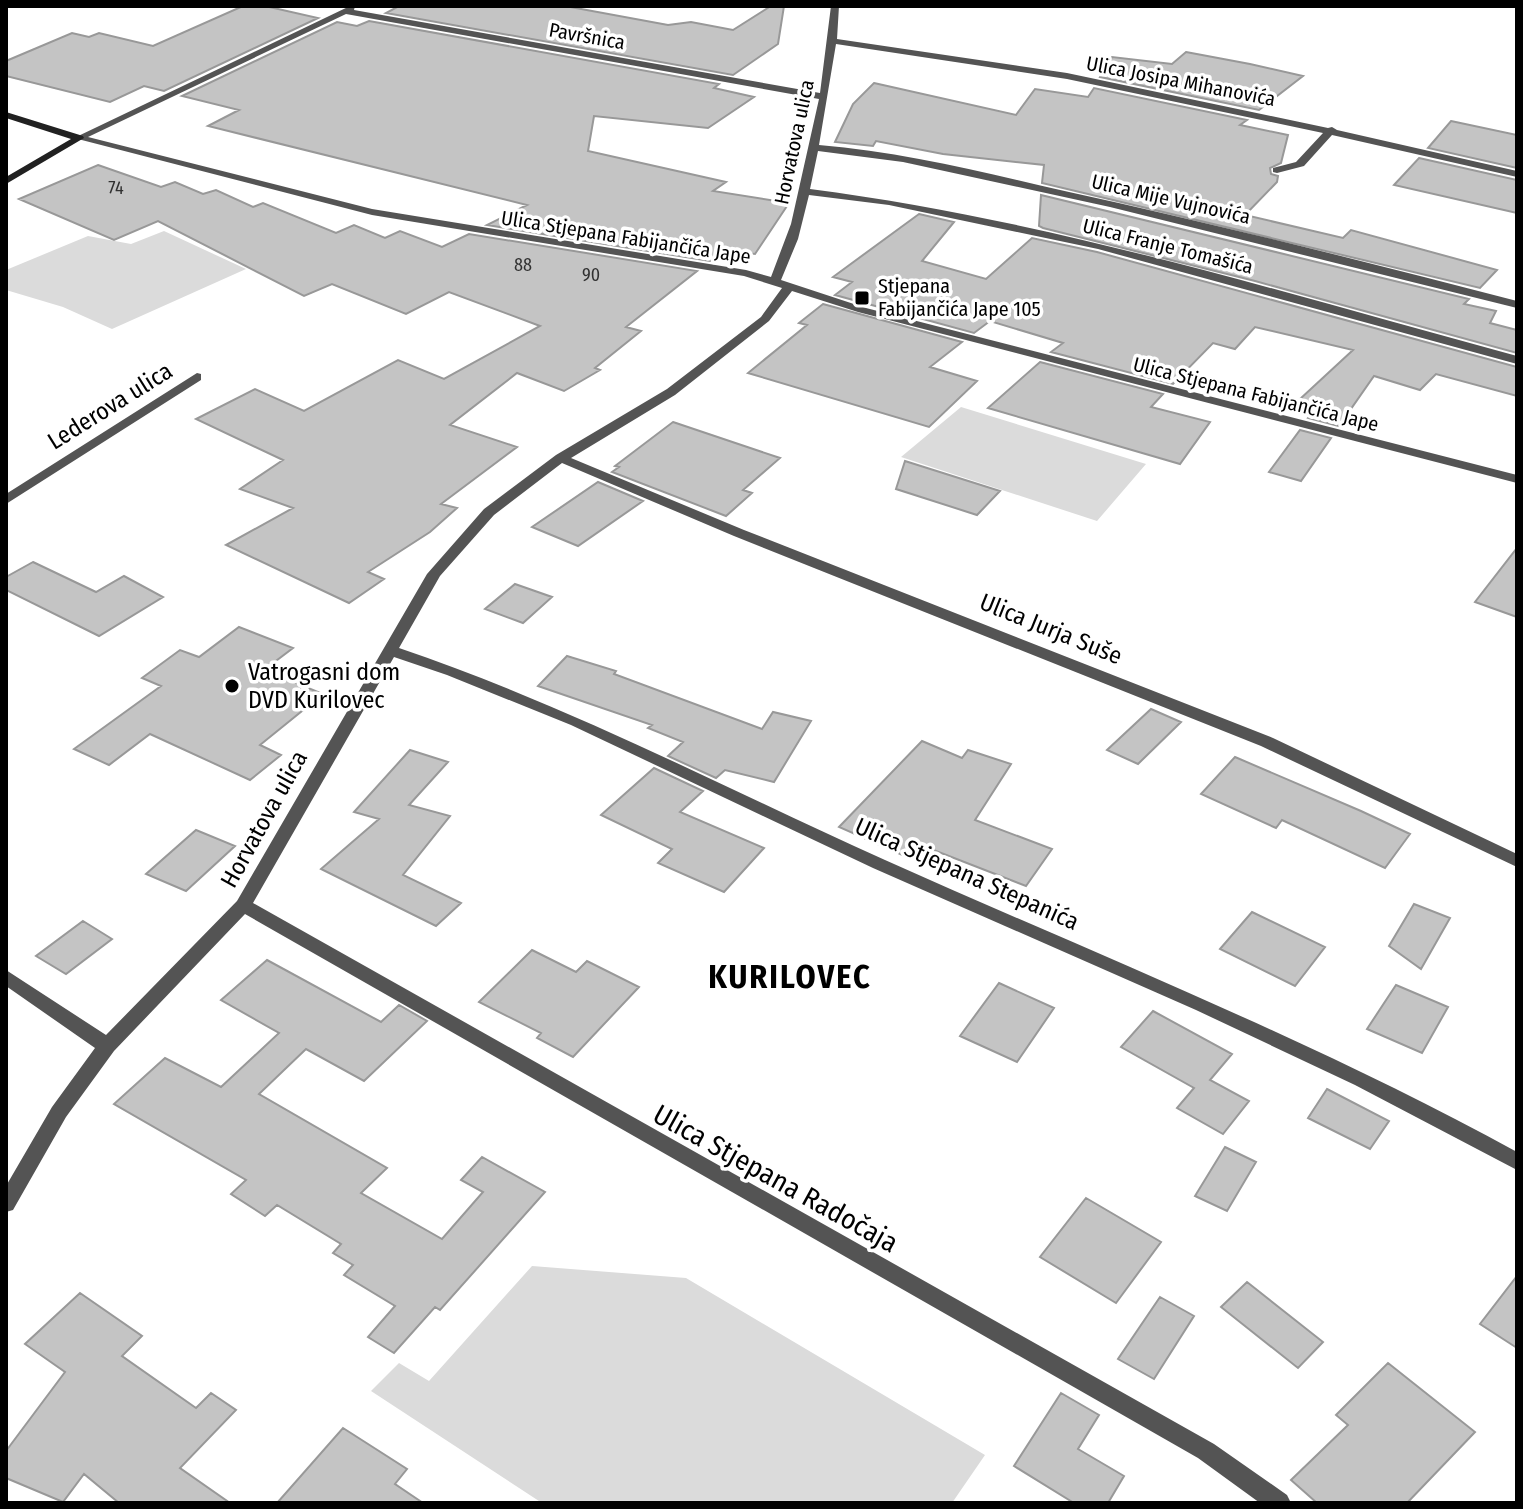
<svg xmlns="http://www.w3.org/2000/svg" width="1523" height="1509" viewBox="0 0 1523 1509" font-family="'Fira Sans Condensed',sans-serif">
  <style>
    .green { fill: #dbdbdb }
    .building { fill: #c4c4c4; stroke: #989898; stroke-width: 2 }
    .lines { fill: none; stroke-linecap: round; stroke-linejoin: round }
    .street { fill: #545454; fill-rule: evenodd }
    .secondary { fill: #212121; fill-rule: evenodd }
    .poi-dot { fill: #000; stroke: #fff; stroke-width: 3 }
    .labels { text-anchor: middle; stroke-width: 7; stroke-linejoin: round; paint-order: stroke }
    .far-number-label { font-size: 18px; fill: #313131 }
    .far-street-label { font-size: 20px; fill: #000; stroke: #fff }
    .far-poi-label { font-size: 20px; fill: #000; stroke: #fff; text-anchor: start }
    .street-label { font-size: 24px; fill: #000; stroke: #fff }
    .poi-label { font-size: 24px; fill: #000; stroke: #fff; text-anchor: start }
    .near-street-label { font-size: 28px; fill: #000; stroke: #fff }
    .district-label { font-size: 32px; font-weight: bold; letter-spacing: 2px; fill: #000; stroke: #fff }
  </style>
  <rect width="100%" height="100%" fill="#fff"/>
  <!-- green -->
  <path class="green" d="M164,231L246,269L112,329L63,307L6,290V270L88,236L131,244Z
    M961,407L1146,464L1097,521L901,457Z
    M532,1266L686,1278L985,1455L952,1503H542L371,1391L399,1363L429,1381Z"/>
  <!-- building -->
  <path class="building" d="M243,6H265L318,18L164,91L144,86L110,102L6,76V61L72,33L89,37L99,33L153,46Z
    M399,6H565L668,25L691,22L733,30L771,6H784L778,44L733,75L386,13Z
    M369,21L719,84L714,88L754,97L708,128L594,116L588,151L726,182L713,191L789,203L755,254L724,250L710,261L487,225L527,205L208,126L239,110L182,96L337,22L357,26Z
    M1186,52L1250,64L1303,76L1259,110L1100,77L1112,57L1172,64Z
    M874,83L1016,115L1035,89L1088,97L1094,88L1247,120L1240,125L1288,135L1281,163L1270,168L1271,174L1278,176L1277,182L1245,215L1343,238L1351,230L1497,270L1480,288L1042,183L1044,165L943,154L876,141L873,146L835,142L853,104Z
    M1451,121L1517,135V168L1428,148Z
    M1419,158L1517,180V213L1394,185Z
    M98,165L161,187L175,182L203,194L216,190L253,207L263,203L336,233L354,225L385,238L400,231L442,247L469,234L697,271L626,327L641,331L595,368L600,370L564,391L517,373L450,425L517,447L441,504L457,508L430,532L368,572L384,579L349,603L226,545L293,508L240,489L283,460L196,419L255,389L304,411L398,360L444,379L540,326L449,292L406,314L332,284L304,296L158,221L114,240L19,199Z
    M1041,195L1469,299L1464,304L1496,311L1490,323L1517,330V353L1255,281L1043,228L1039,226Z
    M919,214L954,222L922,261L986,279L1032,238L1097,252L1517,367V396L1436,374L1420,390L1374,376L1339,426L1308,418L1318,404L1300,399L1353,350L1255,327L1235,349L1213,343L1173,384L1051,352L1063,343L990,321L974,333L835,295L852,282L833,277Z
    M823,304L962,342L930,367L977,381L929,427L748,373L807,325L799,323Z
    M1040,362L1163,394L1151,407L1210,422L1180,464L988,408Z
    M673,422L780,458L743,490L752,493L726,516L612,472L619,467L615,466Z
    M1300,430L1331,438L1301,481L1269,472Z
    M905,461L1000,491L977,515L896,489Z
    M598,482L643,501L578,546L532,527Z
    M1517,548V617L1475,602Z
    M33,562L96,592L124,576L163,597L99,636L6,590V577Z
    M515,584L552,597L523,623L485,609Z
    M239,627L293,648L264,670L323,694L260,745L281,755L250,780L150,734L109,765L74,749L161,686L142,678L180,650L199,657Z
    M567,656L616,671L614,674L762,729L773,712L811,721L774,782L725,770L716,778L668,756L683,742L648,728L652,725L538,686Z
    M1151,709L1181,722L1138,764L1107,750Z
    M922,741L962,758L968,750L1011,764L975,820L1052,849L1026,886L918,844L907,857L839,827Z
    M410,750L448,762L409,805L450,816L403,875L461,903L436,926L321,869L379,819L354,812Z
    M1235,757L1361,811L1410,834L1385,868L1282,820L1276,828L1201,794Z
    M654,768L703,791L680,812L764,848L724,892L658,863L672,849L601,815Z
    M196,830L235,846L186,891L146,874Z
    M1414,904L1450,918L1421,969L1389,946Z
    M1252,912L1325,947L1295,986L1220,949Z
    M83,921L112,939L66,974L36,956Z
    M532,950L576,972L587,961L639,987L573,1057L537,1038L541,1033L479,1002Z
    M267,960L381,1022L399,1005L427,1021L364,1081L306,1049L259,1094L387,1168L361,1193L442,1239L483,1192L461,1180L482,1157L545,1192L440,1310L435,1307L394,1353L368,1337L395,1306L344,1275L353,1265L333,1253L341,1244L277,1205L265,1216L231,1194L246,1180L114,1104L165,1058L221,1087L279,1033L221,1000Z
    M999,983L1054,1008L1017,1062L960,1036Z
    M1396,985L1448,1007L1422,1053L1367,1029Z
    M1153,1011L1232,1054L1210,1080L1249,1101L1223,1134L1177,1108L1194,1088L1121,1047Z
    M1327,1089L1389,1121L1370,1149L1308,1118Z
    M1225,1147L1256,1162L1227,1211L1195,1196Z
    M1086,1198L1161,1242L1116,1303L1040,1257Z
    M1517,1276V1348L1480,1324Z
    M1247,1282L1323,1342L1298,1368L1221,1307Z
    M80,1293L142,1336L122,1356L196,1408L211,1393L236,1410L180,1468L230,1503H119L84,1474L63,1502L6,1478V1451L65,1372L25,1344Z
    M1160,1297L1194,1316L1154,1379L1118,1359Z
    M1388,1363L1475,1432L1407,1503H1317L1291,1480L1348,1425L1336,1415Z
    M1061,1393L1099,1415L1078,1449L1124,1476L1108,1503H1074L1014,1466Z
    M343,1428L407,1469L395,1484L423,1503H277Z"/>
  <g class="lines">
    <!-- street -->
    <path class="street" d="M350,6H355L354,10L820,93L831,6H839L837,39L1067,73L1328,128L1332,127L1337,130L1517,171V177L1332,135L1304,166L1277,173L1273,172V168L1296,162L1323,133L1067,79L836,44L819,145C904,152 986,173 1069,192C1219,225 1368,262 1517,301V308L1110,207L903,162L818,151L810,189C1051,220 1284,293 1517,356V364L1098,249L889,205L809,195L798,239L781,280L866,308L1517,475V483L858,312L792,291L769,321L675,395L571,458L744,530L1273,738L1517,854V867L1261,746L734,536L562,463L494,515L440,576L399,648C567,705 723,787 885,860C1097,955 1313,1040 1517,1152V1170L1355,1085L1196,1010L873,868L571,725L447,675L394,657L253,903L1214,1444L1287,1495L1291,1503H1260L1198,1458L245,914L114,1051L66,1117L13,1210L6,1212V1186L52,1107L95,1048L6,986V970L106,1035L237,901L427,574L484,509L556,455L667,389L761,317L782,288L744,276L372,215L74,138ZM346,14L819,99L791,224L771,277L746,270L372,209L88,137Z
      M197,373L201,374V380L6,504V494Z"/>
    <!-- secondary -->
    <path class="secondary" d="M6,112L83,136L84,138L6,184V177L71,139L6,118Z"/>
  </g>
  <!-- markers -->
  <g class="poi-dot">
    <rect x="854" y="290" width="16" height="16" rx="4"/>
    <circle cx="232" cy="686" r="8"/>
  </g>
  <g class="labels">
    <!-- far-number labels -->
    <g class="far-number-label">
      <text x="116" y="194">74</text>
      <text x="523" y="271">88</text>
      <text x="591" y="281">90</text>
    </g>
    <!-- far-street labels -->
    <g class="far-street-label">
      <text transform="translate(587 36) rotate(10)" y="7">Pavršnica</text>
      <text transform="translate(1181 81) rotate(11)" y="7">Ulica Josipa Mihanovića</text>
      <text transform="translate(794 142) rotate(-78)" y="7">Horvatova ulica</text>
      <text transform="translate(1171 199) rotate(13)" y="7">Ulica Mije Vujnovića</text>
      <text transform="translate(626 237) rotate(9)" y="7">Ulica Stjepana Fabijančića Jape</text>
      <text transform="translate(1168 246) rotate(14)" y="7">Ulica Franje Tomašića</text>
      <text transform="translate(1256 394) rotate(14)" y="7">Ulica Stjepana Fabijančića Jape</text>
    </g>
    <!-- far-poi labels -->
    <g class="far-poi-label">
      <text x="878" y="293">Stjepana<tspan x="878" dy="23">Fabijančića Jape 105</tspan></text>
    </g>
    <!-- street labels -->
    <g class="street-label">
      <text transform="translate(110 406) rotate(-32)" y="8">Lederova ulica</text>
      <text transform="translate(1051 629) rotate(22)" y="8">Ulica Jurja Suše</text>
      <text transform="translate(264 819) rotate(-61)" y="8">Horvatova ulica</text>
      <text transform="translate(967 874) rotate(24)" y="8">Ulica Stjepana Stepanića</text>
    </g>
    <!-- poi labels -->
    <g class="poi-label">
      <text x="248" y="680">Vatrogasni dom<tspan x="248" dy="28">DVD Kurilovec</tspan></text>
    </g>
    <!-- near-street labels -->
    <g class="near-street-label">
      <text transform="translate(776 1178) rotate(29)" y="10">Ulica Stjepana Radočaja</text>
    </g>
    <!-- district labels -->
    <g class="district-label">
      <text x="790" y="988">KURILOVEC</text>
    </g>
  </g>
  <!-- border -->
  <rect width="1523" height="1509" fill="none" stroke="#000000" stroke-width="16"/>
</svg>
